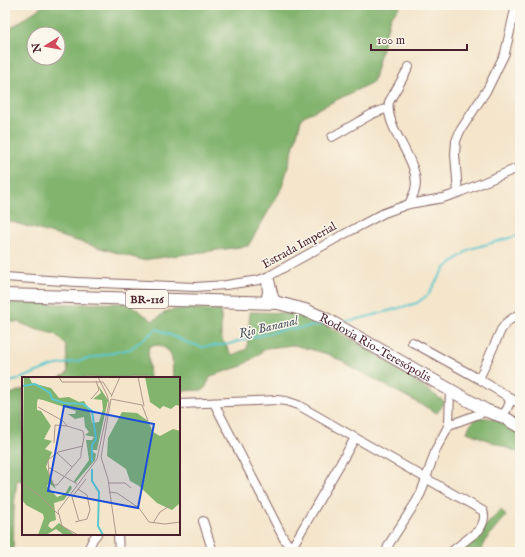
<svg xmlns="http://www.w3.org/2000/svg" width="525" height="557" viewBox="0 0 525 557" font-family="'IM FELL English',serif">
  <style>
    .forest { fill: #82b46e; stroke: #666a4c; fill-rule: evenodd }
    .lines { fill: none; stroke-linecap: round; stroke-linejoin: round }
    .stream { stroke: #5bc8cf; stroke-width: 2 }
    .minor-casing { stroke: #866463; stroke-width: 10 }
    .highway-casing { stroke: #866463; stroke-width: 14 }
    .minor { stroke: #fff; stroke-width: 8 }
    .highway { stroke: #fff; stroke-width: 12 }
    .labels { text-anchor: middle; stroke-width: 3; stroke-linejoin: round; paint-order: stroke }
    .shield { fill: #fbf7ec; stroke: #7f6065; stroke-width: 1 }
    .shield-label { font-size: 11px; font-weight: bold; fill: #4a1f2b }
    .street-label { font-size: 12px; fill: #4a1f2b; stroke: #fbf7ec }
    .water-label { font-size: 13px; font-style: italic; fill: #505a64; stroke: #fbf7ec }
    .inset-river { fill: none; stroke: #5bc8cf; stroke-width: 2 }
    .inset-road { fill: none; stroke: #b0968b; stroke-width: 1 }
    .view { fill: #1d4ed8; fill-opacity: 0.15; stroke: #1d4ed8; stroke-width: 2 }
    .inset-edge { fill: none; stroke: #4a1f2b; stroke-width: 2 }
  </style>
  <rect width="100%" height="100%" fill="#fbf7ec"/>
  <filter id="ink" filterUnits="userSpaceOnUse"><feTurbulence type="fractalNoise" baseFrequency=".025" numOctaves="2"/><feDisplacementMap in="SourceGraphic" scale="8" xChannelSelector="R" yChannelSelector="G"/><feConvolveMatrix kernelMatrix="1 2 1 2 8 2 1 2 1" color-interpolation-filters="sRGB"/></filter>
  <filter id="wash" filterUnits="userSpaceOnUse"><feTurbulence type="fractalNoise" baseFrequency=".012" numOctaves="4" result="noise"/><feDisplacementMap in="SourceGraphic" scale="16" xChannelSelector="R" yChannelSelector="G"/><feGaussianBlur stdDeviation="0.9" result="paint"/><feColorMatrix in="noise" values="0 0 0 0 0 0 0 0 0 0 0 0 0 0 0 0 0 1.4 0 .05"/><feComposite in="paint" operator="in"/></filter>
  <g filter="url(#wash)">
    <rect width="100%" height="100%" fill="#f4e5cb"/>
    <!-- forest -->
    <path class="forest" d="M44,5H401L390,18L373,82L302,117L282,188L248,246L142,260L5,220V32ZM34,34H58V58H34Z
      M5,302L60,304L128,303L153,321L167,311L187,308L221,311V338L232,355L247,349L250,312L289,313L315,319L367,348L445,402L437,413L328,354L294,345L267,348L242,366L211,376L204,390L179,391V378H173V377L172,358L169,351L160,345L149,346L148,352L150,378H59L68,373L66,345L55,334L38,330L18,322H5Z
      M23,389V481L17,480L14,505L13,552H5V397L6,396Z
      M478,417L494,419L520,433V453L467,432L470,425Z
      M501,510L506,516L484,542L482,552H458L474,538Z"/>
    <g class="lines">
      <!-- stream -->
      <path class="stream" d="M341,322L363,318L417,303L429,294L435,283L445,268L470,249L520,235
        M5,383L17,380L52,366L69,363L130,349L157,329L186,342L202,347L229,344L242,340L282,330L300,328L325,324"/>
    </g>
  </g>
  <g filter="url(#ink)">
    <g class="lines">
      <!-- minor casing -->
      <g class="minor-casing">
        <path id="minor" d="M332,137L372,114L388,108
          M458,193L455,154L456,141L460,131L488,88L505,53L516,5
          M409,204C411,199 414,194 415,190C422,162 384,129 389,102L409,67
          M269,276L274,297L278,303
          M5,277L77,282L195,287L226,285L259,280L269,276L337,238L384,213L409,204L443,198L458,193L520,167
          M265,302L267,292L266,281
          M412,342L479,379L520,404
          M479,379L501,330L507,322L520,313
          M214,403L284,539L294,552
          M179,404L277,400L286,401L298,405L483,511C486,518 483,524 479,530L451,552
          M502,416L507,409L510,402L507,396
          M449,425L487,411
          M203,521L213,552
          M118,534L119,552
          M291,549L355,438
          M87,552L93,539L97,534
          M386,552L389,544L416,502L421,493L436,449L449,425L450,389"/>
      </g>
      <!-- highway casing -->
      <g class="highway-casing">
        <g id="highway">
          <path id="s1" d="M5,295L278,303L305,310L326,319L487,411L502,416L520,427"/>
        </g>
      </g>
      <!-- minor -->
      <use href="#minor" class="minor"/>
      <!-- highway -->
      <use href="#highway" class="highway"/>
    </g>
  </g>
  <g class="labels">
    <!-- shield labels -->
    <rect class="shield" x="126" y="290" width="42" height="18" rx="3"/>
    <g class="shield-label">
      <text x="147" y="303">BR-116</text>
    </g>
    <!-- street labels -->
    <g class="street-label">
      <text transform="translate(299 245) rotate(-29)" y="4">Estrada Imperial</text>
      <text dy="4" stroke="none"><textPath href="#s1" startOffset="381">Rodovia Rio-Teresópolis</textPath></text>
    </g>
    <!-- water labels -->
    <g class="water-label">
      <text transform="translate(268 326) rotate(-13)" y="5">Rio Bananal</text>
    </g>
  </g>
  <!-- overview -->
  <g transform="translate(22 377)">
    <rect width="158" height="158" fill="#f4e5cb"/>
    <path d="M2,0H7L10,6L29,11L37,21L47,20L57,25L62,24L68,35L70,46L77,45L81,32L80,23L71,22L79,16L76,8L86,23L75,73H68L74,77L73,83L53,106L52,104L67,83L64,63H70L72,60L63,58L67,55L63,50L62,40L53,42L46,37H53L54,34L21,23L16,22L15,25V33L19,34L29,49L22,62L30,64L23,72L30,75L24,90L34,112L27,106L25,109L35,120L43,117L48,108L50,111L42,123L32,126L34,143L28,145L26,149L30,152L37,146L53,158H42L34,152L24,158H16L22,141L21,137L4,128L0,123ZM123,0H158V29L154,28L149,32L141,29L138,32L128,25ZM100,35L115,36L126,44L131,55L138,59L151,52L158,54V126L150,133L135,126L117,109L108,104L104,92L85,79L86,61Z" fill="#82b46e"/>
    <path class="inset-river" d="M0,9L13,7L28,16L30,22L42,26L61,27L70,34L74,62L70,68V85M70,92V104L77,115L76,149L81,158"/>
    <path class="inset-road" d="M37,0L40,5H81L90,19M116,0L122,29M89,20L98,0M69,22L77,13L74,4M16,30L41,44L45,49L61,54L62,60L59,76V80L35,108H32L27,98L26,83L36,75L61,69M32,66L33,48L45,49M35,76L50,90M26,90L55,107M87,106H103L109,111M0,107L17,118L36,137M87,115L95,116L117,131L127,145L143,147L158,145M57,144L50,120L64,102M53,145L65,142L68,133L65,118L56,112M131,146L138,135L149,128M56,158L40,149L36,134L75,82L87,26L85,18L76,0M94,158L86,102L79,80L89,22L120,28L126,44"/>
    <path class="view" d="M42,29L132,47L116,131L26,114Z"/>
    <rect width="158" height="158" class="inset-edge"/>
  </g>
  <!-- margin -->
  <rect width="525" height="557" fill="none" stroke="#fbf7ec" stroke-width="20"/>
  <!-- north arrow -->
  <g transform="translate(46 46) rotate(259)"><circle r="19" fill="#fbf7ec" stroke="#b4a19f"/>
  <path d="M0-3L7 15L0 10L-7 15Z" fill="#d1495b"/>
  <text y="-6" font-size="11" font-weight="bold" text-anchor="middle" fill="#4a1f2b">N</text>
  </g>
  <!-- scale -->
  <path d="M371 44v6h96v-6" fill="none" stroke="#4a1f2b" stroke-width="2"/>
  <text x="377" y="44" font-size="12" fill="#4a1f2b" stroke="#fbf7ec" stroke-width="3" paint-order="stroke">100 m</text>
</svg>
